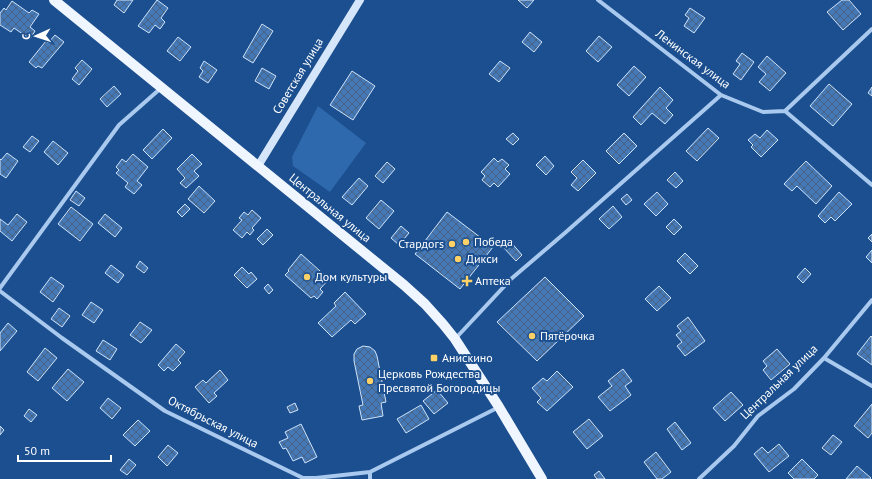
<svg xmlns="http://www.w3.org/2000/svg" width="872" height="479" viewBox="0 0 872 479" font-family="'PT Sans',sans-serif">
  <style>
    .green { fill: #2e69ad }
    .building { fill: url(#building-cross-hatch); stroke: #cfe3fa }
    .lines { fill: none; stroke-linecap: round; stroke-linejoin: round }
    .street { stroke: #a9c9ee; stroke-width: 4 }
    .secondary { stroke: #d6e6fa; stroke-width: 8 }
    .primary { stroke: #f0f6ff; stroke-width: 10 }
    .poi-dot { fill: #ffd166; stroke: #1b4f8f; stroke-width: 1.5 }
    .labels { text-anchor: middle; stroke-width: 4; stroke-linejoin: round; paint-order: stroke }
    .street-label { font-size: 12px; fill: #fff; stroke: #1b4f8f }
    .poi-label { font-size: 12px; fill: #fff; stroke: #1b4f8f; text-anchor: start }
  </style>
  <defs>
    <pattern id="building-cross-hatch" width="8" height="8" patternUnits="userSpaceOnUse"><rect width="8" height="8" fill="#4478b7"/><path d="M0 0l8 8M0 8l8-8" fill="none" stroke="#486282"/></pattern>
  </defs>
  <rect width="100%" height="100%" fill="#1b4f8f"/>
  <!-- green -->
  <path class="green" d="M318,106L366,143L330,192L293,166L292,157Z"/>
  <!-- building -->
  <path class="building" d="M117,0H133L124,13L114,5Z
    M157,0L168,8L161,18L165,22L160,29L155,25L149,33L138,26Z
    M518,0H534L527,8Z
    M842,0H849L861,14L843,30L827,12Z
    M12,1L29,13L32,10L39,14L30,27L35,31L30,39L14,28L11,32L0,25V13L4,8L6,10Z
    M690,8L705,18L694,33L684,26L689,18L685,15Z
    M262,24L273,31L253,63L243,57Z
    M530,32L542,42L534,52L522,42Z
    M55,35L64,42L42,68L38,66L36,68L29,62L46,41L48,43Z
    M599,36L612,47L598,62L586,51Z
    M178,37L191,47L180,61L167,51Z
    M742,53L754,62L741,80L733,74L740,64L736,61Z
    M767,56L786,73L770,91L759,82L766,74L758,67Z
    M82,60L92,69L79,85L72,79L78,71L75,68Z
    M204,61L217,70L208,83L199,77L203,71L200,68Z
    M500,61L510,68L499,82L489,74Z
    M634,66L646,77L629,96L617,85Z
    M262,68L276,76L269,89L255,81Z
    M352,71L375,86L353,120L330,105Z
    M829,84L852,104L833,126L810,106Z
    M114,86L121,94L107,107L100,99Z
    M660,87L673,100L666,108L673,115L665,124L652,113L641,125L633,117Z
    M872,87V96L868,93Z
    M708,128L719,138L697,161L686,151Z
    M163,129L172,138L152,159L143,150Z
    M767,130L778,140L761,157L751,147L753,145L748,140L755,134L760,138Z
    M513,133L519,139L513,145L506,139Z
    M624,133L637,146L619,164L606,151Z
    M32,136L39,141L30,152L23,147Z
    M53,141L68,153L58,165L44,152Z
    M7,153L18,161L6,178L0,174V159L1,160Z
    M133,154L148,167L137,181L142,185L134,194L125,187L128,183L116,173L119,170L116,167L122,159L126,162Z
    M192,154L202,164L194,171L199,176L186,188L180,183L185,178L177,169Z
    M545,156L554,166L546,175L536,165Z
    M494,158L498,162L502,159L509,165L505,169L510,174L498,187L494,183L490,187L482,180L485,176L481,172Z
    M583,160L596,173L578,191L571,185L577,178L571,172Z
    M806,161L832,186L816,204L797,186L792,191L784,184Z
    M387,162L395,169L383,183L375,176Z
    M675,172L683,181L676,188L667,180Z
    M359,178L368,186L352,205L342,197Z
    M199,186L215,201L204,213L188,199Z
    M76,191L85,198L79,206L70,200Z
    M657,192L668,204L656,216L644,204Z
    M839,192L852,204L835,221L831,217L825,223L818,216Z
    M627,194L632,200L626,205L621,199Z
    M381,200L394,211L379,229L366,218Z
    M185,204L190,209L182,217L177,212Z
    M613,206L622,217L609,229L599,219Z
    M71,207L93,224L80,241L58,224Z
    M252,210L261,218L252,228L254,230L250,235L247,232L242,238L233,230L242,220L239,218L244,212L248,215Z
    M447,212L493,247L460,289L415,254Z
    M17,214L27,222L12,241L0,231V219L8,225Z
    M105,214L122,228L115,237L98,223Z
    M674,219L682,227L674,235L666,227Z
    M401,226L409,233L399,245L391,238Z
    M267,229L273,235L263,245L257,239Z
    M872,234V242L868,238Z
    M510,241L522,255L516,261L503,247Z
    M872,250V263L866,257Z
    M685,253L698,266L690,274L677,261Z
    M301,254L329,279L320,289L323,292L317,299L314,296L311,298L285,275L289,271L288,270Z
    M140,261L148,268L144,273L136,267Z
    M111,265L124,275L118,283L105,273Z
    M242,267L249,274L251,272L257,279L247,288L234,275Z
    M805,268L811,274L803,283L797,277Z
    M51,277L64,286L53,302L40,292Z
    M545,277L584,316L537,361L497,322Z
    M268,284L273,290L269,294L264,288Z
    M659,286L671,298L657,311L645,299Z
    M345,292L366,314L355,324L351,320L332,337L318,323L336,306L334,303Z
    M91,302L103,310L94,323L82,315Z
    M59,308L70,316L62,327L51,319Z
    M688,317L705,341L685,356L677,346L682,342L676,335L681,331L677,326Z
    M140,322L152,330L141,343L130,335Z
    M8,323L17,331L0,351V333Z
    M871,336L872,337V365L857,354Z
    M103,340L117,349L110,360L96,351Z
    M176,344L185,352L178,360L181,363L173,371L168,367L164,371L158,365Z
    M363,346L370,347L375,351L377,356L386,402L381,403L383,416L362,420L359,406L363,405L354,361V354L357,349Z
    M45,348L57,358L38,381L27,372Z
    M777,349L790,364L771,380L763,370L767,366L763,361Z
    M68,369L84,382L67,401L52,388Z
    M623,369L632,381L625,386L631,395L610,411L598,397L612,386L608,381Z
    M220,370L228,380L214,393L217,396L209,403L195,387L203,380L206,383Z
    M557,371L573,387L547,411L537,402L541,398L532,388L543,378L547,381Z
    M437,390L448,403L434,414L423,401Z
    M731,392L743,405L725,421L713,408Z
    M108,398L121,408L112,419L100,408Z
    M295,403L298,410L290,413L287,407Z
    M872,404V433L868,438L854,426Z
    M421,405L429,419L406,433L397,419Z
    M29,409L37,415L31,422L24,416Z
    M589,419L603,436L587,449L573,432Z
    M138,420L150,431L135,446L123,435Z
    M675,422L691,443L682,450L667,429Z
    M301,424L317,457L305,463L302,457L293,461L286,448L283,449L279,442L288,438L285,432Z
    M0,426L4,430L0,435Z
    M833,435L842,442L831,455L822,448Z
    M779,444L789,456L769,472L754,454L762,447L768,453Z
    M168,445L178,453L167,466L158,457Z
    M656,452L671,472L662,479H657L644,462Z
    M129,459L136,465L127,475L120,470Z
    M802,459L818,475L814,479H794L788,473Z
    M857,466L871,478L870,479H846Z
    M599,471L605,479H597L594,475Z"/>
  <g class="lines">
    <!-- street -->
    <path class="street" d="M598,0L721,95L763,112L785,111L872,185
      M785,111L872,29
      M0,288L119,125L161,88
      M0,291L62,338L165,411L303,478H316L370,472L499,407
      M455,339L511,279L566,232L721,95
      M824,358L872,386
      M370,479V472
      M699,479L734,446L758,416L794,389L824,358L872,300"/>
    <!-- secondary -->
    <path class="secondary" d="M258,166L360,0"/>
    <!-- primary -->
    <path class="primary" d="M54,0L404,285L425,304L443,324L455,339L499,407L542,479"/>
  </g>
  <!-- markers -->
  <g class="poi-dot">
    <circle cx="466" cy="242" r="4"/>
    <circle cx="452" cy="244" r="4"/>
    <circle cx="458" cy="259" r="4"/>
    <circle cx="307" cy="277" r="4"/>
    <path d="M465 275h4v4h4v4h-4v4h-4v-4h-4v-4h4z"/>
    <circle cx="532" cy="336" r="4"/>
    <rect x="430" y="354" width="8" height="8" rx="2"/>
    <circle cx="370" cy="381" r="4"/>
  </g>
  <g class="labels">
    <!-- street labels -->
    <g class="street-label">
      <text transform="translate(693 59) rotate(37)" y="4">Ленинская улица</text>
      <text transform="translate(298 76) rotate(-59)" y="4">Советская улица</text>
      <text transform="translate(330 208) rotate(39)" y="4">Центральная улица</text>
      <text transform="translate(779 382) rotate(-44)" y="4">Центральная улица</text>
      <text transform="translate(213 422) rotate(27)" y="4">Октябрьская улица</text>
    </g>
    <!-- poi labels -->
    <g class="poi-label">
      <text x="474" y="246">Победа</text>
      <text x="444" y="248" text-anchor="end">Стардогs</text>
      <text x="466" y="263">Дикси</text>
      <text x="315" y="281">Дом культуры</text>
      <text x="475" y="285">Аптека</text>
      <text x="540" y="340">Пятёрочка</text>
      <text x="442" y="362">Анискино</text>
      <text x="378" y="378">Церковь Рождества<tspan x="378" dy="14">Пресвятой Богородицы</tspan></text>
    </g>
  </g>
  <!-- north arrow -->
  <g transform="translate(36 36) rotate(267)" stroke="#1b4f8f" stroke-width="3" paint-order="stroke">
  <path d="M0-3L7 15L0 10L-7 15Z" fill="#ffffff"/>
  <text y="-6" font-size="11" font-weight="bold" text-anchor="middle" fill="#ffffff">С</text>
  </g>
  <!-- scale -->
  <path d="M18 455v6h93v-6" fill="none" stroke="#ffffff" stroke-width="2"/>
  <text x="24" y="455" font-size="12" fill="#ffffff" stroke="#1b4f8f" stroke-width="3" paint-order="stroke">50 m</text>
</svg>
